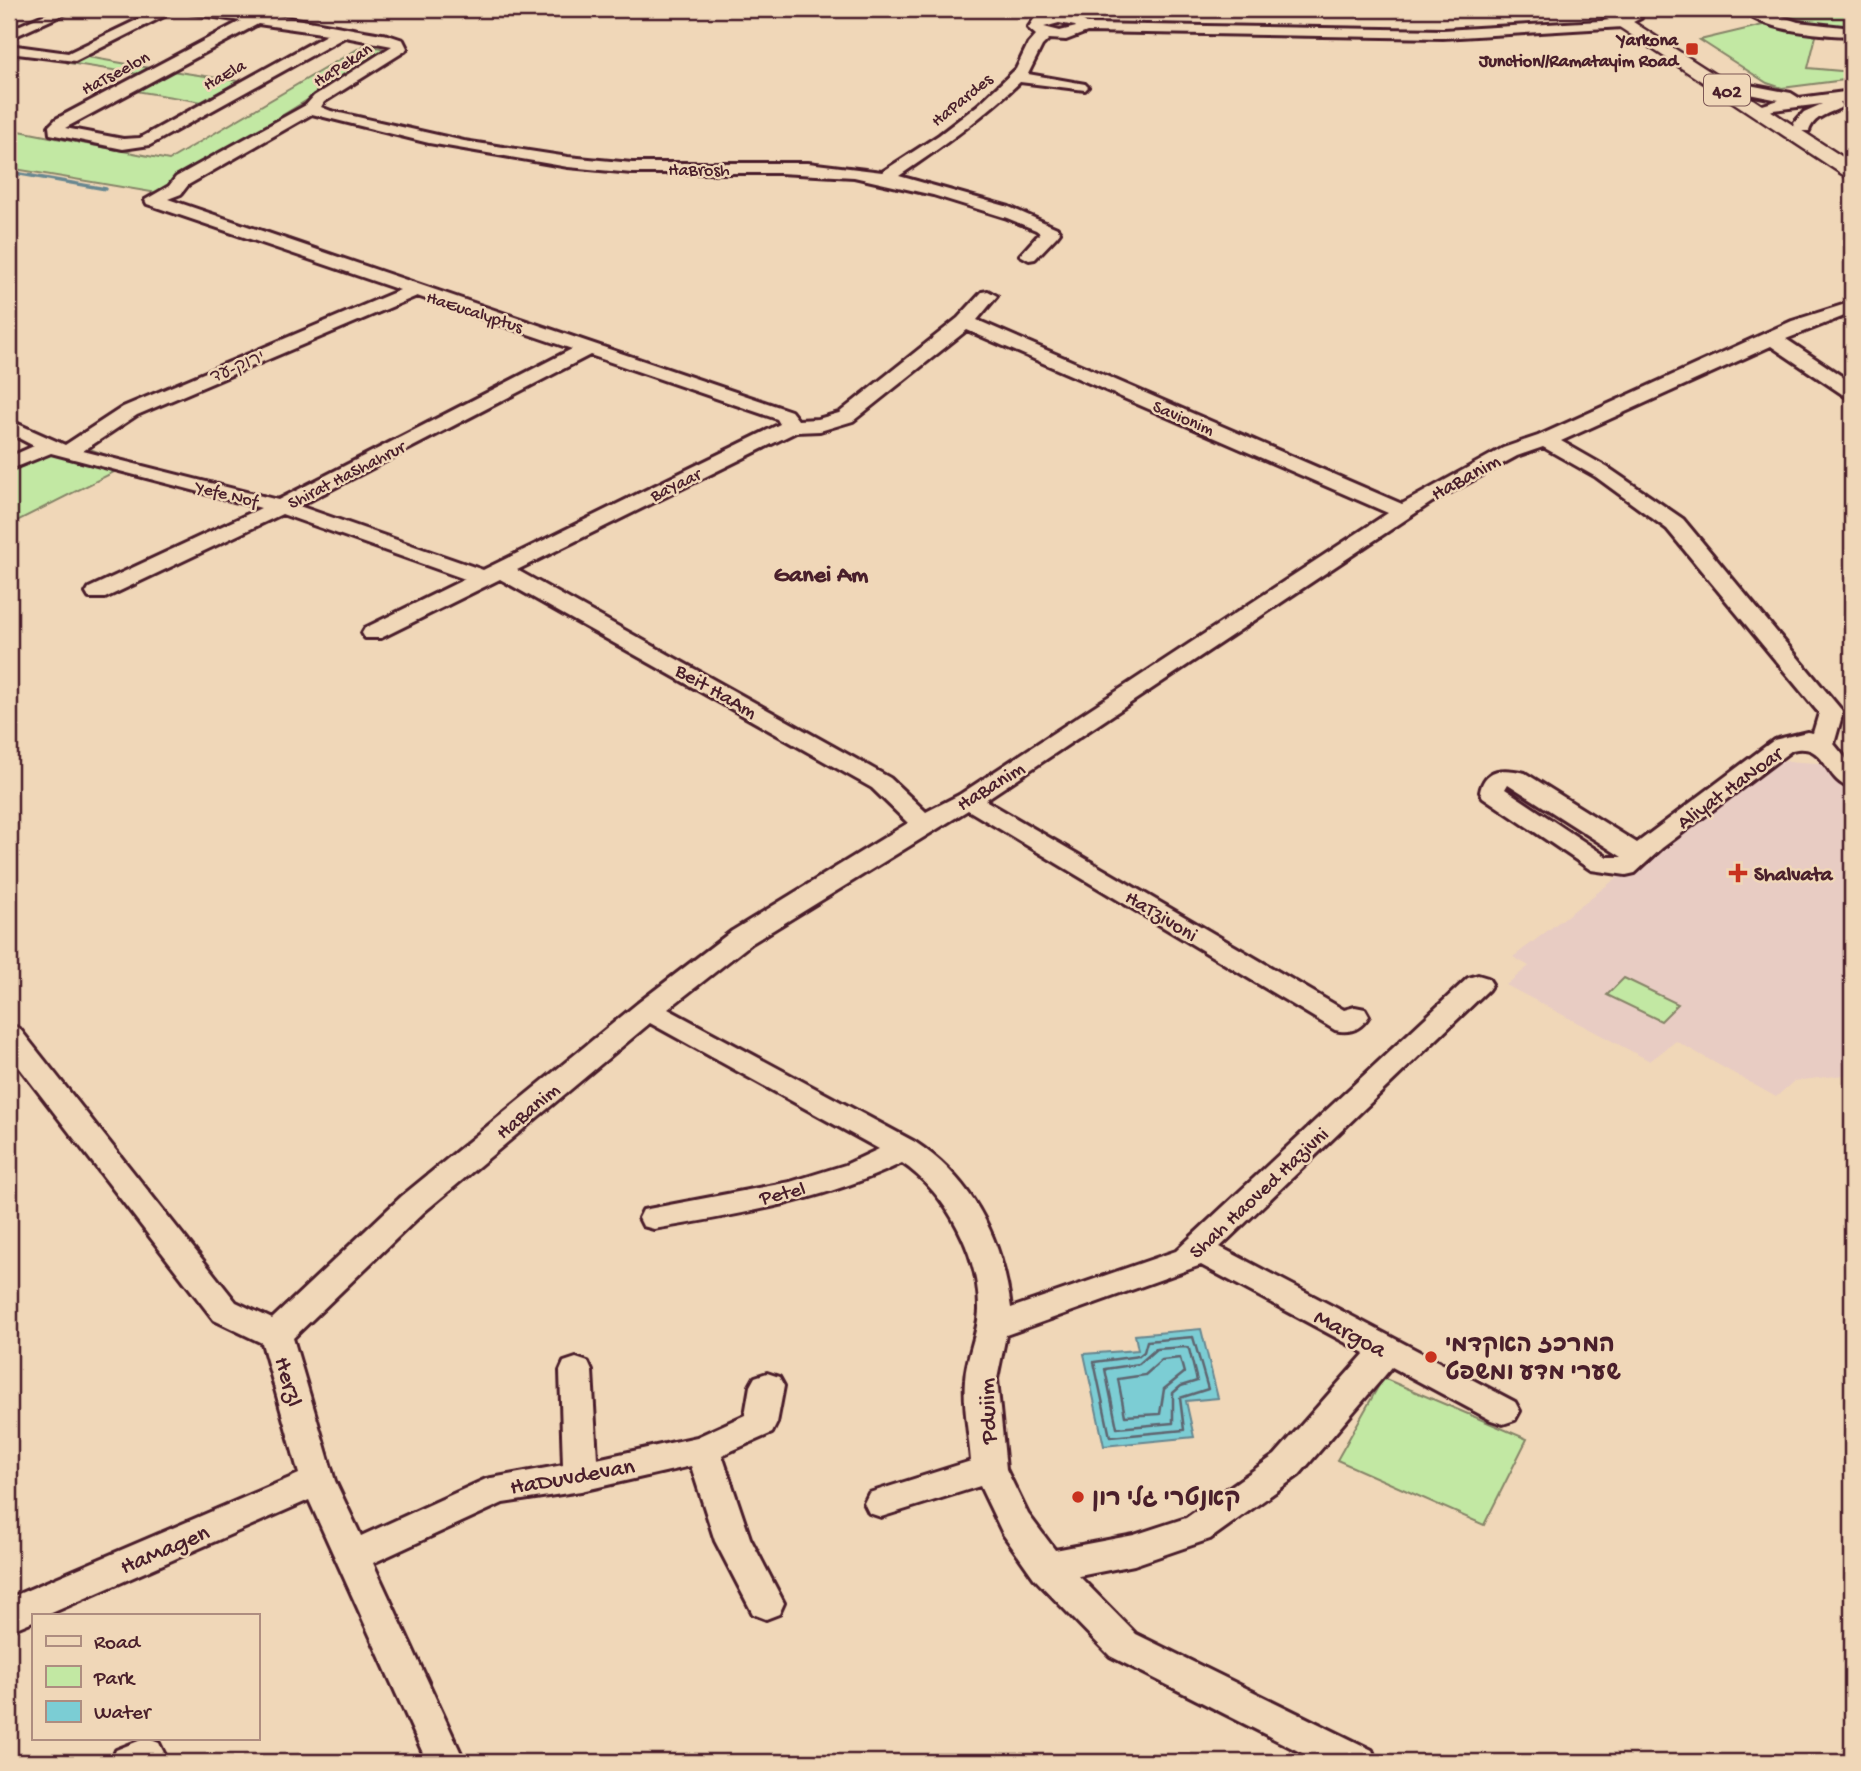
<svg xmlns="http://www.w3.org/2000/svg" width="1861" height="1771" viewBox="0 0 1861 1771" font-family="'Gochi Hand','Playpen Sans Hebrew',sans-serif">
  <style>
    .built { fill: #e8ccc3 }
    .green { fill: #c2e8a3; stroke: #868467; stroke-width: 2 }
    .water { fill: #7bcdd4; stroke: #678790; stroke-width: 2 }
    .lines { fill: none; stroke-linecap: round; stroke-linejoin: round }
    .shore { stroke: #5e656f; stroke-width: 2.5 }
    .stream { stroke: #678790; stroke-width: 3.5 }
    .minor-casing { stroke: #4a1f2b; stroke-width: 6 }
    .major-casing { stroke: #4a1f2b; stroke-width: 5 }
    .minor { fill: #f0d7b8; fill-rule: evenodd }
    .major { fill: #f0d7b8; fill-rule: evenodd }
    .poi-dot { fill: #c8321e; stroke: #f0d7b8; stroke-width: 2.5 }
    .labels { text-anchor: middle; stroke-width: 5; stroke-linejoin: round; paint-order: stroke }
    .far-poi-label { font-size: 18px; font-weight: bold; fill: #4a1f2b; stroke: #f0d7b8; text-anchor: end }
    .far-street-label { font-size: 18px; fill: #4a1f2b; stroke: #f0d7b8 }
    .shield { fill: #f0d7b8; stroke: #7c5655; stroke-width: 2 }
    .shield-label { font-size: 19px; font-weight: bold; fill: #4a1f2b }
    .street-label { font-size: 21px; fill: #4a1f2b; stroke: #f0d7b8 }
    .poi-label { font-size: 21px; font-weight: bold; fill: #4a1f2b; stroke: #f0d7b8; text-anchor: start }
    .quarter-label { font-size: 24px; font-weight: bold; fill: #4a1f2b; stroke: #f0d7b8 }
    .near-street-label { font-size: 24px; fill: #4a1f2b; stroke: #f0d7b8 }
    .near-poi-label { font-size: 24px; font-weight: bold; fill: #4a1f2b; stroke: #f0d7b8; text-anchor: start }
  </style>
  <rect width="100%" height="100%" fill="#f0d7b8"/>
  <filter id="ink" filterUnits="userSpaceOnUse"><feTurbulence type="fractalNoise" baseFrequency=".0143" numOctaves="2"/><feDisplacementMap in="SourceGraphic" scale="14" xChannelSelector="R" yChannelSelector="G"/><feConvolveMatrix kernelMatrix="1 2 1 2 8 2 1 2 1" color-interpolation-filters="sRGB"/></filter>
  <g filter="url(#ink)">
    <!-- built -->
    <path class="built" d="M1771,760L1832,764L1852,788V1074L1794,1081L1776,1097L1676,1041L1650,1061L1506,985L1529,966L1513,957Z"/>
    <!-- green -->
    <path class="green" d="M1788,9H1852V27L1806,22L1771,10Z
      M1767,24L1816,36L1808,68L1852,72V79L1782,88L1767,83L1700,40Z
      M366,44L388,50L157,193L9,168V129L169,160Z
      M82,56L150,68L138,74L69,63Z
      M172,71L238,81L202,102L136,91Z
      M71,442L130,464L9,525V472Z
      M1624,978L1678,1004L1661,1021L1607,995Z
      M1383,1378L1527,1439L1484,1525L1337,1460Z"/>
    <!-- water -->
    <path class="water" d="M1201,1329L1218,1398L1186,1401L1194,1437L1104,1446L1084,1354L1138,1350L1135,1335Z"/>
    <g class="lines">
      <!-- shore -->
      <path class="shore" d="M1193,1337L1208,1389L1180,1398L1184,1430L1110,1437L1094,1362L1139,1356L1144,1352L1147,1341Z
        M1186,1347L1189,1349L1197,1381L1181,1386L1173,1393V1423L1117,1428L1105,1369L1139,1364L1156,1349Z
        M1180,1358L1184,1373L1164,1389L1160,1414L1125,1416L1118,1379L1145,1375L1162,1360Z"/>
      <!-- stream -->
      <path class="stream" d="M9,172L106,189"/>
      <!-- minor casing -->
      <g class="minor-casing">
        <path id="minor" d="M57,9H75L9,39V30Z
          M160,9H178L75,61L9,53V45L68,53Z
          M183,9C246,6 324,25 388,35L403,40L407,48L405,51L324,102L321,107L331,111L464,141L568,157L632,163H808L882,172L939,135L978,105L1016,69L1028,44L1036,35L1028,28C1029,27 1034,19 1035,18C1048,10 1079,15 1088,24L1443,30L1601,21L1620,19L1634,14L1641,18L1623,27L1443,38L1087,32L1066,40L1049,39L1042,46L1028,74L1085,84L1088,87L1085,90L1020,82C982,118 942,147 899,176L1009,207L1057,228L1060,232L1057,236L1035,259L1029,260L1020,255L1040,233L1036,230L1007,218L933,195L854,177L779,173H632L568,167L429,143L312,114L188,185L181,194L168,199L791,411L798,420L818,419L839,413L958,318L982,292L988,291L997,296L977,320L1402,504L1503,448L1538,436L1792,321L1852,302V313L1786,339L1852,383V398L1845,396L1771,346L1561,441L1610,469L1683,519L1843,712L1834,744L1852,766V788C1823,782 1828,741 1792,750L1662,848L1635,873L1626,875L1591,870L1483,797L1480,792C1485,767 1504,768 1525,773L1637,843L1774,740L1807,732L1813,733L1819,713L1667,529L1596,477L1543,447L1517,456L1432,502L985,800L1344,1010L1355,1007L1365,1009L1369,1016C1361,1029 1350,1034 1335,1030L968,810L752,943L668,1009L915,1142C974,1181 1002,1239 1011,1308L1176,1251L1468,978L1478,975L1488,978L1492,984L1488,990L1220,1247L1515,1402L1520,1411L1515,1420L1503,1424L1491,1420L1392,1367L1299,1475L1210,1539L1134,1565L1079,1576L1136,1634L1372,1750L1377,1762H1320L1110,1656L1034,1578L1003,1534L980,1486L881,1517L869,1513L864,1503L869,1493L971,1461C969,1434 963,1406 965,1380C966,1357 978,1334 979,1311C980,1257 947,1193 902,1163C824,1201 739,1214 654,1229L643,1226L639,1218L643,1210L790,1182L845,1165L879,1149L650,1023L424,1212L293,1338L335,1481L361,1536L486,1479L563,1465L560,1371L564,1362L576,1358L588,1362L592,1371L597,1459L697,1437L745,1415L750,1386L755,1377L767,1373L779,1377L784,1386L777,1423L772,1433L722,1455L750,1538L784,1603L779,1614L766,1619L753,1614L715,1541L691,1466L581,1491L503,1503L373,1563L465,1762H427L309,1500L47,1615H33V1621L9,1631V1598L299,1474L262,1343L214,1320L9,1054V1025L19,1028L236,1302L272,1319L402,1196L638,1003L732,931L908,823L872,788L500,579L381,638H365L362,633L365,628L465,579L282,514L105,598H89L86,593L89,588L261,508L51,453L9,470V457L34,446L9,433V420L65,445L123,407L400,290L147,204L145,200L169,186L176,177L306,105L314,96L392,46L345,37L150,145L123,149L50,134L49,126L56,119L241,21L190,13ZM1059,23L1075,26L1076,27L1060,31L1044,27ZM258,24L328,34L140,138L123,139L65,128ZM417,296L572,349L278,500L83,451L137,415ZM967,330L1388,513L959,795L926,812L890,778L517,570L796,432L820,431L853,421ZM590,355L777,419L780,424L483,570L299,506ZM1508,784L1622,857H1607L1505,789ZM1201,1265L1365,1353L1275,1455L1186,1518L1134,1535L1055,1550L1028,1514L1006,1469L997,1379L1006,1335Z
          M1741,9H1759L1798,22L1852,28V36C1823,35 1762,31 1741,9Z
          M1744,84L1791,93L1799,98L1852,91V101L1840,102L1842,105L1840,108C1825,115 1814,117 1809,131H1797L1794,123L1804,112L1822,104L1773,110L1759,116L1753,114L1751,111L1753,108L1779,100L1739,92L1736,89L1739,86Z
          M146,1738L159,1743L165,1755L162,1762H111L116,1750Z"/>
      </g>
      <!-- major casing -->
      <g class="major-casing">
        <path id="major" d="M1592,9H1613L1852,163V178L1845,176Z"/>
      </g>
      <!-- minor -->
      <use href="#minor" class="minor"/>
      <!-- major -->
      <use href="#major" class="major"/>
    </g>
  </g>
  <!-- markers -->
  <g class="poi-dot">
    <rect x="1685" y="42" width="14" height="14" rx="3.5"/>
    <path d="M1734.5 862.5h7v7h7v7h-7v7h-7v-7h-7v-7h7z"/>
    <circle cx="1431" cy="1357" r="7"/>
    <circle cx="1078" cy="1497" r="7"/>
  </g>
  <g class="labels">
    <!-- far-poi labels -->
    <g class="far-poi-label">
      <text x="1678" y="45">Yarkona<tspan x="1678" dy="21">Junction//Ramatayim Road</tspan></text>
    </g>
    <!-- far-street labels -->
    <g class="far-street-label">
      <text transform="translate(342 64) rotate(-33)" y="6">HaPekan</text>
      <text transform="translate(115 72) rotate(-28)" y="6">HaTseelon</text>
      <text transform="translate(224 74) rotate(-29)" y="6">HaEla</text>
      <text transform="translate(961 99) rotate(-39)" y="6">HaPardes</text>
      <text x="699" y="175">HaBrosh</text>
      <text transform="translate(475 311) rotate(18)" y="6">HaEucalyptus</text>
      <text transform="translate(237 366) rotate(-23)" y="6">ירוק-עד</text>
      <text transform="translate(1184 417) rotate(23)" y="6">Savionim</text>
      <text transform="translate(346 474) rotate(-27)" y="6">Shirat HaShahrur</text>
      <text transform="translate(675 484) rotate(-26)" y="6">BaYaar</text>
      <text transform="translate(227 493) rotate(14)" y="6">Yefe Nof</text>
    </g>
    <!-- shield labels -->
    <rect class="shield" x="1704" y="74.5" width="46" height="31" rx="5"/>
    <g class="shield-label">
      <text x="1727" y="97">402</text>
    </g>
    <!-- street labels -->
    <g class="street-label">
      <text transform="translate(1465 476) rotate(-29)" y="7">HaBanim</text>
      <text transform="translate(717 690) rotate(30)" y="7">Beit HaAm</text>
      <text transform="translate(990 785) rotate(-32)" y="7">HaBanim</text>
      <text transform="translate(1729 787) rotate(-36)" y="7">Aliyat HaNoar</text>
      <text transform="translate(1162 915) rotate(31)" y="7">HaTzivoni</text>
      <text transform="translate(527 1110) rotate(-40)" y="7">HaBanim</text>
      <text transform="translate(782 1192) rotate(-13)" y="7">Petel</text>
      <text transform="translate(1258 1192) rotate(-43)" y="7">Shah Haoved Hazivni</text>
    </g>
    <!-- poi labels -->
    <g class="poi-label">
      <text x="1754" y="880">Shalvata</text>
    </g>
    <!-- quarter labels -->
    <g class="quarter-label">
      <text x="821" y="581">Ganei Am</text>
    </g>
    <!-- near-street labels -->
    <g class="near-street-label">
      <text transform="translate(1351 1332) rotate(28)" y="8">Margoa</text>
      <text transform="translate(290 1381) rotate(74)" y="8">Herzl</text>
      <text transform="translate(986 1411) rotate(-92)" y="8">Pduiim</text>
      <text transform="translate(572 1475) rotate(-10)" y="8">HaDuvdevan</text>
      <text transform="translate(164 1548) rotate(-23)" y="8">HaMagen</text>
    </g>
    <!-- near-poi labels -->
    <g class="near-poi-label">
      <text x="1445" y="1351">המרכז האקדמי<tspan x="1445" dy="28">שערי מדע ומשפט</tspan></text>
      <text x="1092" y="1505">קאנטרי גלי רון</text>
    </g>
  </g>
  <!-- margin -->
  <rect width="1861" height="1771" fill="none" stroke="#f0d7b8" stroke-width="35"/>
  <rect x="18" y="18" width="1826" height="1736" fill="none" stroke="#4a1f2b" stroke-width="2.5" filter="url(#ink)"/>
  <!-- legend -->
  <rect x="32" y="1614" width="228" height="126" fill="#f0d7b8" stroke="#ae8d80" stroke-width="2"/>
  <rect x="46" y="1636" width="35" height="10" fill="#f0d7b8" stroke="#ae8d80" stroke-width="2"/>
  <text x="94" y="1648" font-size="21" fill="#4a1f2b">Road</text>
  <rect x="46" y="1666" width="35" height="21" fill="#c2e8a3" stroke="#ae8d80" stroke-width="2"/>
  <text x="94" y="1684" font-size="21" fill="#4a1f2b">Park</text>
  <rect x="46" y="1701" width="35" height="21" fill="#7bcdd4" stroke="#ae8d80" stroke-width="2"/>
  <text x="94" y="1718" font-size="21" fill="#4a1f2b">Water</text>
</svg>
